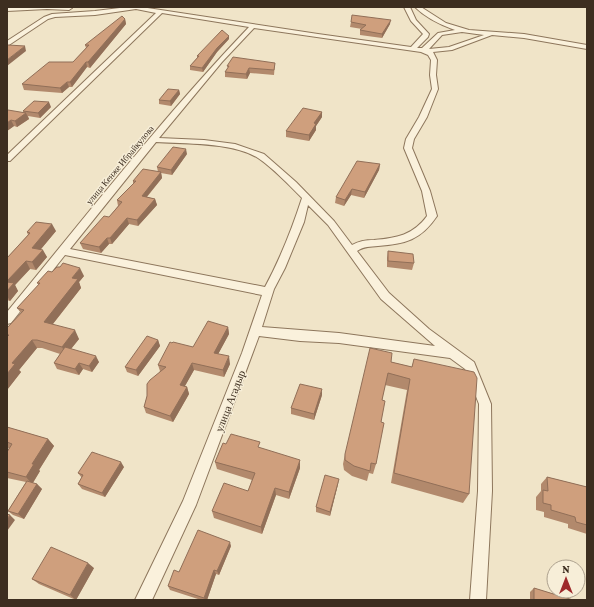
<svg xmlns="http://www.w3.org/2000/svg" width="594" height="607" viewBox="0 0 594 607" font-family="'Crimson Pro',serif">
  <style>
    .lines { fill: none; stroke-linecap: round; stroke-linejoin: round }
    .minor-casing { stroke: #8d765c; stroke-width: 2 }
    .minor { fill: #faf1dc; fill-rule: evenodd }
    .wall { fill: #b2896c }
    .shaded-wall { fill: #916f58 }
    .building { fill: #cf9f7d; stroke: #916f58 }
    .labels { text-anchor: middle; stroke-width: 3; stroke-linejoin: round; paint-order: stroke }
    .far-street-label { font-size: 9px; fill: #3d2e20; stroke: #f7eed8 }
    .street-label { font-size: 11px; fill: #3d2e20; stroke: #f7eed8 }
  </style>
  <rect width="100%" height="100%" fill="#f0e4c8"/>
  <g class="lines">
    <!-- minor casing -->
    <g class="minor-casing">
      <path id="minor" d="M7,7H71L72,8L69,10L47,9L7,11Z
        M128,7H141L318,34L411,47L423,34L411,21L404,7H410L416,20L429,34L428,37L417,48H422L438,33L455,30C441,25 426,18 415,7H421L446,23L469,30L524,34L587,45V49L524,38L492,35L452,50L433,52L437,60L436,75L438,89L427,117L414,139L412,148L430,191L437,216C421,240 405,244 378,246C370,247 364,246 357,251L389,293L429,329L474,362L491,404L492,491L486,600H470L478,491L479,404L465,369L450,358L339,343L300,341L259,336L196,505L152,600H135L183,501L242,353L262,295L65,255L11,323L7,324V312C86,216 163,117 249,27L162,13L10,161H7V155L156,13L136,9L95,15L55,17L48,19L9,45L7,46V41L44,17L52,14L95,11ZM254,28L421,52L428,55L431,60L430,75L432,89L419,117L406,139L404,148L422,191L427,216C413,235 397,238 374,240C366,240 359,241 352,245L334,221L296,182L264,154L235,144L204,140L159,138L222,62ZM462,32L484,35L449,47L429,49L442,35ZM156,142C185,144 233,142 258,158C273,168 289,185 302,198C292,229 280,259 265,287L70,249ZM308,205L328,225L381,299L435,346L339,333L262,327L274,289L285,268L304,222Z"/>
    </g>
    <!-- minor -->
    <use href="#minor" class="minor"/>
  </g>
  <!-- wall -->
  <path class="wall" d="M125,19L126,24L90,68L87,67L72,87H69L62,93L24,90L22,84L73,62L86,48L85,45Z
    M351,22L390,24L382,38L360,35V30L362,29L350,27Z
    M229,39L217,52L203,72L190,70V66L197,58V56Z
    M275,63L274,75L250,73L247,79L225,77V72L228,68L227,66Z
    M179,90L180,94L171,106L159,104V100Z
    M51,107L40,118L28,116L29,119L17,127L14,126L7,131V111L24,113L23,111Z
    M322,112V117L316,126V130L309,141L286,137V131Z
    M187,154L172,175L161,173L162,178L147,197L155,199L157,205L138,226L129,224L112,244H109L101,253L83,249L80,243L109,217L118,206L117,200L133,184V181L158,172L157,167Z
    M380,164L379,170L364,198L351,195L344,206L335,203L336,197Z
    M56,231L41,249L47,257L36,270L30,269L15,285L18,291L10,301L7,300V258L28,235L27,232Z
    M388,251L414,263L412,270L387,267V258Z
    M52,272L84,276L79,282L81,288L53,324L79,339L71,349L99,362L92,372L83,369L79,375L57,369L54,363L60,354L42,348H37L19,370L21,372L7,390V328L21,313L17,308L39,285L37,283Z
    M228,327L229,334L218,354L230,364L224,377L194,370L185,386L187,387L189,394L173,422L146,413L144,407L147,396L160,371L158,365L193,347Z
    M158,340L160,346L138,376L127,372L125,367Z
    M414,359L469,494L463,503L391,483L407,390L385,385L382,400L381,422L376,464L373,474L369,473L367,481L352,476L344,470L343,464L345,454L391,362L412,367Z
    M322,395L314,420L291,414V408Z
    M7,427L48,439L54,446L39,470L40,471L33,483L37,484L42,489L24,519L13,515L8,511L26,482L7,478V452L9,448H7Z
    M226,444L261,448L300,468L289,499L276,495L262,534L214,518L212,511L248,491L252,480L217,469L215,462Z
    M124,467L105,497L82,489L78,484L82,478L78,473Z
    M547,477L587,487V534L568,528V524L544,517V512L536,510V497L541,491V484Z
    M338,484L330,516L316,512V507Z
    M231,546L219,575L216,574L207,600H201L170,590L168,586L179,572Z
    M94,568L76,600L39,584L32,579Z
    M534,588L573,600H530V592Z"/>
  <!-- shaded-wall -->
  <path class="shaded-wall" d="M125,19L126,24L90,68L88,62Z
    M391,20L390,24L382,38V34Z
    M229,36V39L217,52L203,72L202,68L217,48Z
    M25,46L26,51L7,66V60Z
    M86,62L87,67L72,87L70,82Z
    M249,68L250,73L247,79L246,74Z
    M67,82L69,87L62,93L60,88Z
    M179,90L180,94L171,106L170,101Z
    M49,102L51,107L40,118L38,113Z
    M322,112V117L316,126V130L309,141V135L314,123Z
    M26,113L29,119L17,127L15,121Z
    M11,120L14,126L7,131V123Z
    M186,149L187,154L172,175L171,170Z
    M380,164L379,170L364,198L365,192Z
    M161,172L162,178L143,201L142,196Z
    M352,189L351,195L344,206L345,200Z
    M155,199L157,205L138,226L137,220Z
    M127,218L129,224L112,244L110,238Z
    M52,224L56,231L36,255L32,248Z
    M107,238L109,244L101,253L99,247Z
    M43,250L47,257L36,270L32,262Z
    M26,261L30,269L15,285L18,291L10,301L7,296V281Z
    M80,268L84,276L79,282L81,288L48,330L44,322L72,278Z
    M228,327L229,334L215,360L214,353Z
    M75,330L79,339L66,355L62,347Z
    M32,340L37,348L19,370L21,372L7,390V374L12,363Z
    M158,340L160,346L138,376L136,370Z
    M96,356L99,362L92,372L89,366Z
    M229,356L230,364L224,377L223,370Z
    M79,363L83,369L79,375L75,369Z
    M192,363L194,370L182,391L180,385Z
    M187,387L189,394L173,422L170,416Z
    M322,389V395L314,420V414Z
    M48,439L54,446L39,470L40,471L32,484L26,477L32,464Z
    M300,460V468L289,499V492Z
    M121,462L124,467L105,497L102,493Z
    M339,479L338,484L330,516V512Z
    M37,484L42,489L24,519L18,514Z
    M275,488L276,495L262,534L261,527Z
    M10,515L15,520L7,531V519Z
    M230,542L231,546L219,575L217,571Z
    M88,563L94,568L76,600L70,595Z
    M214,570L216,574L207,600H205L204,598Z"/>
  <!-- building -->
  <path class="building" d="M352,15L391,20L382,34L360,30L366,25L351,22Z
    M122,16L125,19L88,62H86L70,82H67L60,88L22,84L49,62H73L89,45H85Z
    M222,30L229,36L217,48L202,68L190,66L199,56H197Z
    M7,45H8L25,46L7,60Z
    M233,57L275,63L274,70L249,68L246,74L225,72L229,66H227Z
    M168,89L179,90L170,101L159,100Z
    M34,101L49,102L38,113L23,111Z
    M303,108L322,112L314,123L316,124L309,135L286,131Z
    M8,110L26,113L15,121L11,120L7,123V111Z
    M173,147L186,149L171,170L157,167Z
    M357,161L380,164L365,192L352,189L345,200L336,197Z
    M143,169L161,172L142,196L155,199L137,220L127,218L110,238H107L99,247L80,243L104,216L109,217L122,202L117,200L136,181H133Z
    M36,222L52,224L32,248L43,250L32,262L26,261L7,281V258L30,233L27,232Z
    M388,251L413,254L414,263L388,261Z
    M63,263L80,268L72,278L78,279L44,322L75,330L62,347L37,340H32L12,363L15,364L7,374V337L9,335H7V328L24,310L17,308L40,283H37L48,271L52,272L57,267H60Z
    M7,282L14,283L7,291Z
    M208,321L228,327L214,353L229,356L223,370L192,363L180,385L187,387L170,416L144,407L147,396V384L150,380L166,367L158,365L170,342L172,343L173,342L193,347Z
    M147,336L158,340L136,370L125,367Z
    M65,347L96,356L89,366L79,363L75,369L54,363Z
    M370,348L392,353L391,362L412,367L414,359L474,372L477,378L469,494L394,473L410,379L388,373L382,400L385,401L381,422L384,423L376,464L371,463L370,471L354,466L345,460V454Z
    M300,384L322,389L314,414L291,408Z
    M7,427L48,439L32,464H34L26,477L7,472V452L12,444L7,442Z
    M231,434L260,442L258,447L300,460L289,492L275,488L261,527L212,511L224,483L248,491L255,473L215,462L223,443L226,444Z
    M92,452L121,462L102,493L78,484L83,475L78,473Z
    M325,475L339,479L330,512L316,507Z
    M547,477L587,487V525L576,522L575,517L551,510V505L543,503V490L548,491Z
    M27,481L37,484L18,514L8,511Z
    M7,514L10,515L7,519Z
    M198,530L230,542L217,571L214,570L204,598L168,586L174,570L179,572Z
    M51,547L88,563L70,595L32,579Z
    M534,588L573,600H534Z"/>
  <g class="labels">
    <!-- far-street labels -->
    <g class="far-street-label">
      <text transform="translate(120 165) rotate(-50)" y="3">улица Кенже Ибрайкулова</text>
    </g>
    <!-- street labels -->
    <g class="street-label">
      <text transform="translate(230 401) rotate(-69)" y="4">улица Агадыр</text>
    </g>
  </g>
  <!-- border -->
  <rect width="594" height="607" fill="none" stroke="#3d2e20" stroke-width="16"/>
  <!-- north arrow -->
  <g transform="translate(566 579)"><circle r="19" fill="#f7eed8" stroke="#ada18e"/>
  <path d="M0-3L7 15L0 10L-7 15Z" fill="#9e2a2b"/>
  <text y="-6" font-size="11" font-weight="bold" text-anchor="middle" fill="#3d2e20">N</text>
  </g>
</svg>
